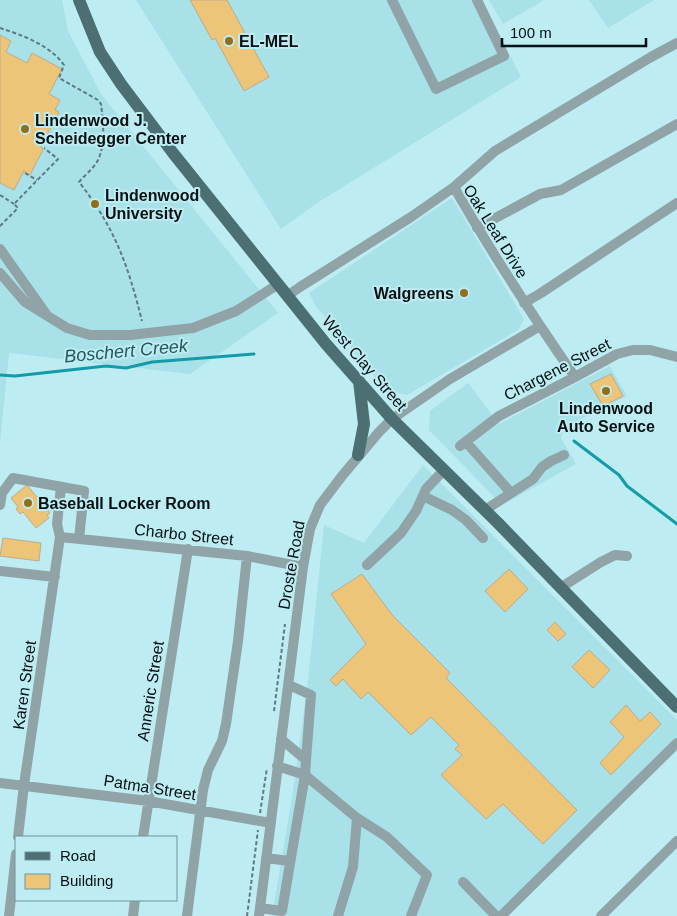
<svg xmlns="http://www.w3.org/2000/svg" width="677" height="916" viewBox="0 0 677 916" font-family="Arial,sans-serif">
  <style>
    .built { fill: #a9e1e9 }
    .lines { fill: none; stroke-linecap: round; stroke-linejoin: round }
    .stream { stroke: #139ba9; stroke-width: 3 }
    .building { fill: #ecc578; stroke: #bdab8b }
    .path { stroke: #5d7b7f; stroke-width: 2; stroke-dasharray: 4 2.5; stroke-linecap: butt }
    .minor { stroke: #90a3a6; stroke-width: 10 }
    .major { stroke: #4b6f73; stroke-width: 12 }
    .poi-dot { fill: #946e17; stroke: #bdecf2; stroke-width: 2 }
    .labels { text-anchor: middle; stroke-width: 4; stroke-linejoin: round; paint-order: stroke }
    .poi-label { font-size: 16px; font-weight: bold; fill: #021113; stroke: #bdecf2; text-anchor: start }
    .street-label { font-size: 16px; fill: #021113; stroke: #bdecf2 }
    .water-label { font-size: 18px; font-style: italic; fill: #25575d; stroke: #bdecf2 }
  </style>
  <rect width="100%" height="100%" fill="#bdecf2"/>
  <!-- built -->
  <path class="built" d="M0,0H62L68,31L101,94L278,313L190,374L9,353L0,442Z
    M136,0H482L521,77L317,203L281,229Z
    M489,0H544L503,24Z
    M589,0H654L608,28Z
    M452,198L524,319L518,330L407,395L387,391L315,305L309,293Z
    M610,366L627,396L565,427L561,438L576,464L502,505L429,430L430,411L468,383L499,424Z
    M423,465L677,720V736L495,916H272L293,791L308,681L324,525L364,543Z"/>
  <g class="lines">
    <!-- stream -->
    <path class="stream" d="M0,375L15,376L106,366L126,368L152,362L254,354
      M574,441L619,475L627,486L677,524"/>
  </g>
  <!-- building -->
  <path class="building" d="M190,0H227L269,77L244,91L215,38L212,40Z
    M0,35L11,41L6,52L27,63L32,53L62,69L49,94L60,100L55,110L59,112L41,146L43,150L30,175L24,171L14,190L0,183Z
    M611,374L623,396L603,406L590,384Z
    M27,485L50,513L47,515L49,518L36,528L23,512L20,514L16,509L18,507L11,498Z
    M3,538L41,543L39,561L0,556Z
    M509,569L528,589L505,612L485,591Z
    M362,574L393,616L450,673L446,678L577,810L543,844L503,804L486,819L441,775L462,755L455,749L459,745L431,717L411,735L368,692L361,699L343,679L336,686L330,680L366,644L331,594Z
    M555,622L566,634L558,641L547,630Z
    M589,650L610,670L593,688L572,667Z
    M626,705L640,721L650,712L661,724L611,775L600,763L624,737L610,722Z"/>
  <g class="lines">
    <!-- path -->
    <path class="path" d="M0,28C22,35 50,45 64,65L59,78L98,100L101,104C103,121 106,143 98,160C94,168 85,175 79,182C115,228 128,265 142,321
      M25,173L37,180
      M0,195L14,204
      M0,226L18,208L14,204L58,159L44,148
      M274,711L285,624
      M260,813L267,768
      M247,916L258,830"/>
    <!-- minor -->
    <path class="minor" d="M392,0L436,89L504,56L477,0
      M454,187C491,252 532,315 575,377
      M477,228L540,194L561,190L677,124
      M0,249L46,314
      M0,273L25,302L67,328L90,335H130L193,328L236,311L277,285
      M287,296L300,287L411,217L454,187L495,151L651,57L677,43
      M524,303L541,293L677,203
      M466,442L511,493
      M460,446L499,416L575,377L617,354L633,350H650L677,357
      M423,496L452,510L466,520L483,538
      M0,505L2,493L13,478L84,491L79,539
      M485,510L533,479L542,467L551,461L564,455
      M60,537L247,556L303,567
      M367,565L401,533L416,511L426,489L444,470
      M0,571L55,577
      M560,588L601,562L615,555L627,556
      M289,685L311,695L306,760
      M277,766L305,775L357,818L353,867L338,916
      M0,783L148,801L271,823
      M357,818L387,837L427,875L411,916
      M18,837L24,785L60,537L57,524L61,487
      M143,837L188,549
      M266,858L289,861
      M463,882L496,916
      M260,908L282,911L305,775L306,760L281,739
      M9,916L16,854
      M133,916L135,900
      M187,916L203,790L208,770L222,741L226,724L238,641L247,556
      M259,916L303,567L310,529L320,505L342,476L379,432L392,419L450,379L540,326
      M501,916L677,743
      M601,916L677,841"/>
    <!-- major -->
    <path class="major" d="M79,0L100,52L121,84L173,153L326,344L392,419L498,523L677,707
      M358,455L364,424L359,381"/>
  </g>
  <!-- markers -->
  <g class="poi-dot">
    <circle cx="229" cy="41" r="5"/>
    <circle cx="25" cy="129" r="5"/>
    <circle cx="95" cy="204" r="5"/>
    <circle cx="464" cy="293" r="5"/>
    <circle cx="606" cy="391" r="5"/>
    <circle cx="28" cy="503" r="5"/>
  </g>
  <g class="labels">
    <!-- poi labels -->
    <g class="poi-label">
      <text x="239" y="47">EL-MEL</text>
      <text x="35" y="126">Lindenwood J.<tspan x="35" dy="18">Scheidegger Center</tspan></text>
      <text x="105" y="201">Lindenwood<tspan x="105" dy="18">University</tspan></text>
      <text x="454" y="299" text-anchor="end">Walgreens</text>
      <text x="606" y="414" text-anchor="middle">Lindenwood<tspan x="606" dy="18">Auto Service</tspan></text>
      <text x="38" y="509">Baseball Locker Room</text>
    </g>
    <!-- street labels -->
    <g class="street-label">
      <text transform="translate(496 231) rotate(58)" y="6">Oak Leaf Drive</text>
      <text transform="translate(365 363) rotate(49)" y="6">West Clay Street</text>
      <text transform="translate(557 369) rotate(-27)" y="6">Chargene Street</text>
      <text transform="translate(184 534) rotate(6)" y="6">Charbo Street</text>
      <text transform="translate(291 565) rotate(-80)" y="6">Droste Road</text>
      <text transform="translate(24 685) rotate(-82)" y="6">Karen Street</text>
      <text transform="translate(150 691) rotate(-81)" y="6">Anneric Street</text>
      <text transform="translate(150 787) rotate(9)" y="6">Patma Street</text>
    </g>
    <!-- water labels -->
    <g class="water-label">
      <text transform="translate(126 351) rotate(-5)" y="6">Boschert Creek</text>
    </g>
  </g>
  <!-- legend -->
  <rect x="15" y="836" width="162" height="65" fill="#bdecf2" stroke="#729499"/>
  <rect x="25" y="852" width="25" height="8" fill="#4b6f73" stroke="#729499"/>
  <text x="60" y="861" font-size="15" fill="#021113">Road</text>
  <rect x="25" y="874" width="25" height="15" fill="#ecc578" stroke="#729499"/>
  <text x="60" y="886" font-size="15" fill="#021113">Building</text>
  <!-- scale -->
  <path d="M502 38v8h144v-8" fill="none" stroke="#021113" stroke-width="2.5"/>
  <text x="510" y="38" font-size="15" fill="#021113" stroke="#bdecf2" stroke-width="4" paint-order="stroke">100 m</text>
</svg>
